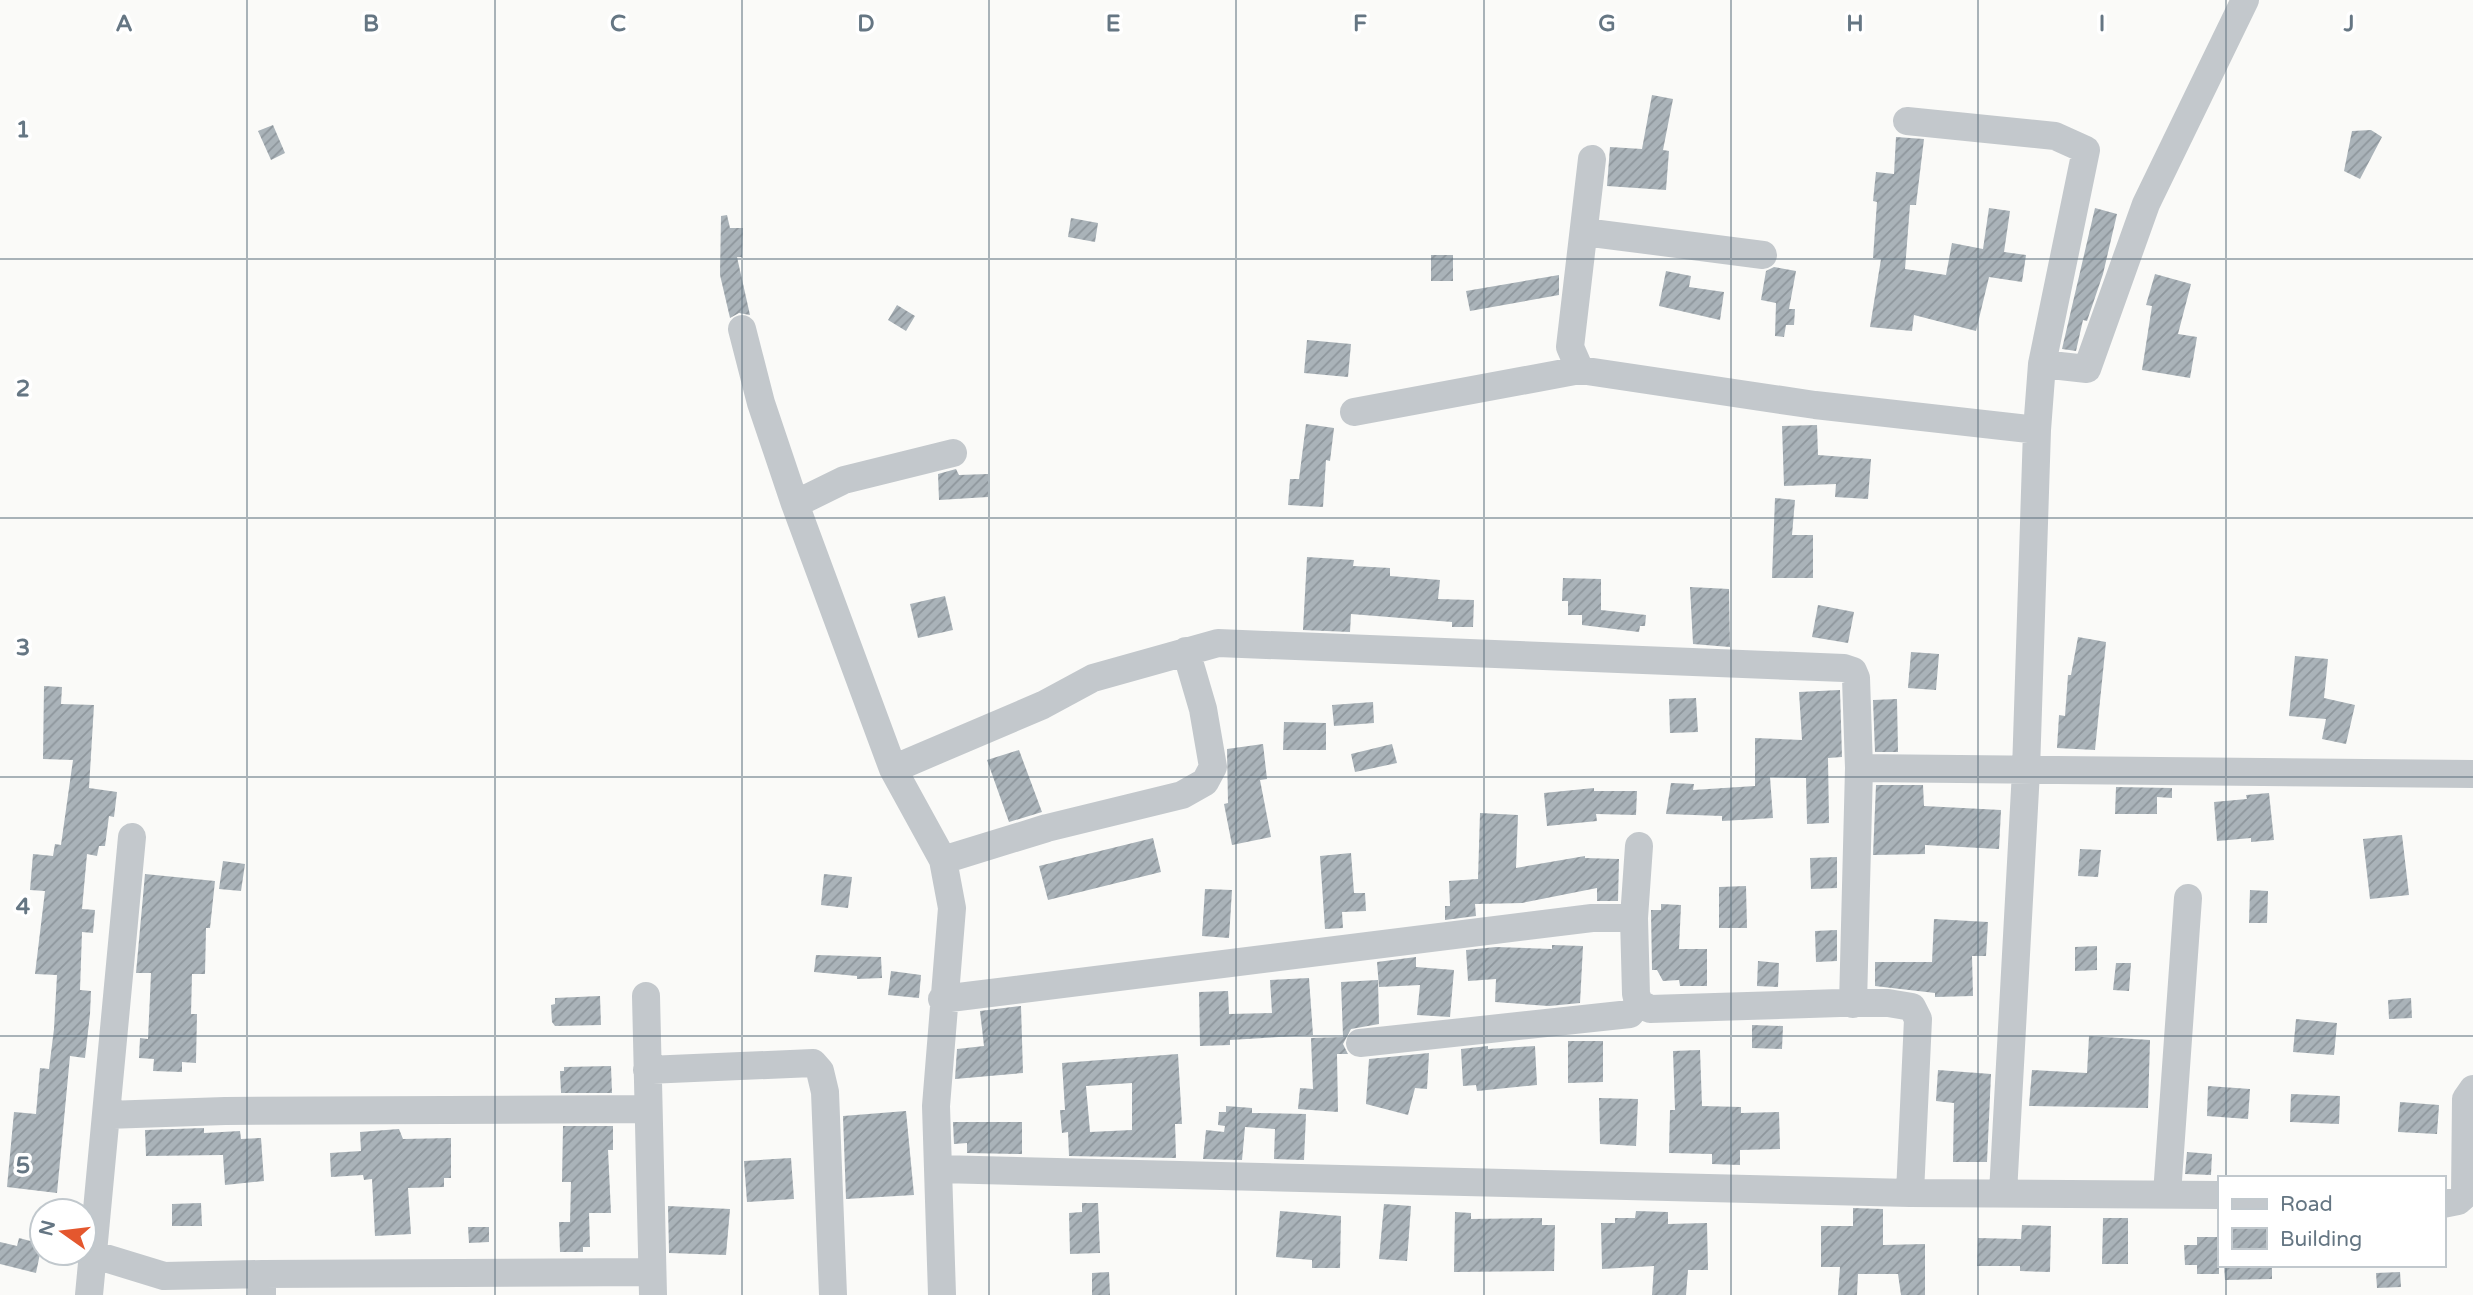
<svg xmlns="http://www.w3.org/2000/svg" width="2473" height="1295" viewBox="0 0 2473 1295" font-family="'Varela Round',sans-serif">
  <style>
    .building { fill: url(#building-hatch); fill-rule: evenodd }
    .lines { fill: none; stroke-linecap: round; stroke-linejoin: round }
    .minor { stroke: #c3c8cc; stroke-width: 28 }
    .grid { fill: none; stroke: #657683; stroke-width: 2; stroke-opacity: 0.55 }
    .grid-label { font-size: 23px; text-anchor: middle; font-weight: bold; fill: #657683; stroke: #fff; stroke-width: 7; stroke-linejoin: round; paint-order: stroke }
  </style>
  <defs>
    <pattern id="building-hatch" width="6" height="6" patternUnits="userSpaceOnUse" patternTransform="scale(1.75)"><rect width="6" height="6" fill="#aab3b9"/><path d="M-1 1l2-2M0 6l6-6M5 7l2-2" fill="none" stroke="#8e969c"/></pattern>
  </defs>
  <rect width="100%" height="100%" fill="#fafaf8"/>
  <!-- building -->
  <path class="building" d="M1652,95L1673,99L1663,150L1669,151L1666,190L1607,186L1610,147L1642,149Z
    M273,125L285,153L271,160L258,131Z
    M2371,130L2382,137L2360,179L2344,171L2352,131Z
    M1896,137L1924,139L1916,205H1910L1905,269L1946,275L1952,243L1983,249L1989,208L2010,211L2004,252L2026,255L2022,282L1989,277L1976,331L1914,315L1912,331L1870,327L1881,259L1873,258L1877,202L1873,201L1876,172L1894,174Z
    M2095,208L2117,214L2103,274L2087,321L2083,320L2076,351L2062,349Z
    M727,215L730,228H743L742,257H737L750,315L739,313L730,318L720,275L721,216Z
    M1071,218L1098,223L1095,242L1068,237Z
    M1431,255H1453V281H1431Z
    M1774,267L1796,271L1789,309H1795L1794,325H1786L1784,337L1775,336L1776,303L1761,300L1766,271Z
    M1666,271L1691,276L1689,287L1724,292L1720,320L1659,306Z
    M2155,274L2191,284L2178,334L2197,337L2190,378L2142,370L2152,306L2146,305Z
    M1559,275V295L1470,311L1466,291Z
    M897,305L915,316L906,331L888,320Z
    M1307,340L1351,344L1348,377L1304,373Z
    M1306,424L1334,428L1330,461L1326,460L1323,507L1288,505L1290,479H1299Z
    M1817,425L1818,455L1871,459L1868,499L1835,497L1836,484L1784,486L1782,426Z
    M956,469L959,475L988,474V497L939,500L938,474Z
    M1775,498L1795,500L1792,535H1813V578H1772Z
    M1307,557L1354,560L1353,566L1390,568V576L1440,580L1438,599L1474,600L1473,627H1452V622L1351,614L1350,632L1303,630Z
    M1563,578L1601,579V610L1646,615L1645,626H1640L1639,632L1582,625V615H1568V601H1562Z
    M1690,587L1729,589L1730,647L1693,644Z
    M945,596L953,630L918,638L910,604Z
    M1818,605L1854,612L1848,643L1812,637Z
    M2078,637L2106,642L2095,750L2057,748L2059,715L2065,716L2068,675H2071Z
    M1911,652L1939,654L1936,690L1908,688Z
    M2295,656L2328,659L2324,698L2355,705L2346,744L2322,739L2326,719L2289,716Z
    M44,686L62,687L61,704L94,705L89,788L117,792L114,817L109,816L105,846H99L97,856L87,854L82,909L95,910L93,933L82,932L80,990L91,991L90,1014L85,1058L70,1056L57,1193L7,1187L14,1112L36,1114L40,1068L49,1069L54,1029L57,975L35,974L45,891L30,890L33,854L53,856L55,844L61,845L73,760L43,759Z
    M1840,690L1842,757L1828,758L1829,823L1807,824L1806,778L1770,777L1773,818L1722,821V816L1666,814L1671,783L1694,784L1693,790L1755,786V738L1802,740L1799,692Z
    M1696,698L1698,732L1670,733L1669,699Z
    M1897,699L1898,752H1875L1873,700Z
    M1373,702L1374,723L1334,726L1332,705Z
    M1284,722L1326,723V750H1283Z
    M1263,744L1267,779L1260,780L1271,837L1232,845L1224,804L1228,803L1227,749Z
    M1392,744L1397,763L1355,772L1351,754Z
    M1019,750L1042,812L1009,822L987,760Z
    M1876,785H1923L1924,806L2001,810L1999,849L1925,845V854L1873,855Z
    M2116,787L2172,788V798L2157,797V814H2115Z
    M1594,788V791H1637L1636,815L1596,814L1597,821L1547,826L1544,793Z
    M2269,793L2274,840L2251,842V838L2217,841L2214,802L2247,799L2246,795Z
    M1480,813L1518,815L1516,868L1585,856V858L1619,859L1618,901H1597V888L1522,903L1475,904L1476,916L1445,920V906H1450L1449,881L1478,879Z
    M2402,835L2409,895L2370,899L2363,839Z
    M1153,838L1161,872L1048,900L1039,866Z
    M2080,849L2101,850L2098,877L2078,876Z
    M1351,853L1354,893H1365L1366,911L1342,912L1343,928L1325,929L1320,856Z
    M1837,857V888L1811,889L1810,858Z
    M223,861L245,864L241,891L219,889Z
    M145,874L215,881L210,928H206L205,974H192L191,1014H197L196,1063L182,1062V1072L153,1071L154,1059L139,1058L140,1038L148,1039L151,973H136Z
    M824,874L852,877L848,908L821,905Z
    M1746,886L1747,928H1719V887Z
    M1205,889L1232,890L1229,938L1202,936Z
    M2250,890L2268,891L2267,923H2249Z
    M1661,904L1681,905L1679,949H1707V986H1680L1679,980L1663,981L1657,970H1652L1651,910H1661Z
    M1934,919L1988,922L1986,956H1972L1973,996L1935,997V993L1875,986V962H1932Z
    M1837,930V961L1816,962L1815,931Z
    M1552,945L1583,946L1580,1003L1549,1006L1495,1002L1496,979L1468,981L1466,950L1496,947L1552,949Z
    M2097,946V970L2075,971V947Z
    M816,955L881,957L882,978L857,979V976L814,972Z
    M1416,957V967L1454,970L1450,1017L1417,1015L1420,985L1379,987L1377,962Z
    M1758,961L1779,963L1778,987L1757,986Z
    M2116,963H2131L2129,991L2113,990Z
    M891,971L921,975L919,998L888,995Z
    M1309,978L1313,1035L1230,1040V1045L1200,1046L1199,992L1228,991L1229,1014L1272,1013L1270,980Z
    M1378,980L1379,1024L1351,1029L1343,1044L1348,1054H1337L1338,1112L1298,1109L1300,1088L1313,1089L1311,1038L1343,1037L1341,982Z
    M600,996L601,1025L555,1026L552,1022L551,1005L555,1004V998Z
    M2411,998L2412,1018L2389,1019L2388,1000Z
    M1021,1006L1023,1073L955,1079L957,1049L984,1046L980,1011Z
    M2296,1019L2337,1023L2334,1055L2293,1052Z
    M1752,1025L1783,1026L1782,1049L1752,1048Z
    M2089,1036L2150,1040L2148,1108L2029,1106L2032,1070L2087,1073Z
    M1568,1041H1603V1082L1568,1083Z
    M1488,1046V1049L1535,1046L1537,1085L1477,1091L1476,1085L1463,1086L1461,1049Z
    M1700,1050L1702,1106L1741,1107V1113L1779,1112L1780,1149L1740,1150V1165L1712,1164V1154L1669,1153L1670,1110H1675L1673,1051Z
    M1429,1053L1427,1089L1415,1088L1408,1115L1366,1104L1369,1059Z
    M1178,1054L1182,1124H1175L1176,1158L1069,1156L1068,1132L1062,1133L1060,1110H1065L1062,1063ZM1132,1083V1130L1090,1132L1086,1086Z
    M611,1066L612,1093H561L560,1071H564V1067Z
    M1938,1070L1991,1074L1987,1162H1953L1954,1103L1936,1101Z
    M2208,1086L2250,1089L2248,1119L2207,1116Z
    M2291,1094L2340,1096L2339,1124L2290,1122Z
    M1599,1098L1638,1099L1636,1146L1600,1144Z
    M2400,1102L2439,1105L2437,1134L2398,1132Z
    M1226,1106L1252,1108V1113L1306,1114L1304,1160L1274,1159L1275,1129L1245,1127L1242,1160L1203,1159L1206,1130L1224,1132L1225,1126L1218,1125L1219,1112H1226Z
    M906,1111L914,1195L846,1199L843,1116Z
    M953,1122H1022V1154L967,1153V1143L954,1144Z
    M563,1126H613V1150H608L611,1213H589L590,1247H583V1252H560L559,1222H570L571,1182H562Z
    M204,1128V1133L240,1131L241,1139L261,1138L264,1181L225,1185L223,1155L146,1156L145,1130Z
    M399,1129L403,1139L451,1138V1178H444V1187L408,1188L411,1234L375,1236L372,1179L364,1180L363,1175L331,1177L330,1153L361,1151L360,1132Z
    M2187,1152L2212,1154L2211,1175L2185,1174Z
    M791,1158L794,1199L747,1202L744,1161Z
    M201,1203L202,1226H172V1204Z
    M1082,1203H1098L1100,1253L1070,1254L1069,1213L1082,1212Z
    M1384,1204L1411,1206L1407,1261L1379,1259Z
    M668,1206L730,1209L726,1255L669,1253Z
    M1853,1208L1883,1209V1245L1925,1244V1295H1901L1898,1274H1858L1857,1295H1838L1840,1267H1821V1226H1853Z
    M1280,1211L1341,1216L1340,1268H1312V1260L1276,1257Z
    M1636,1211L1668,1212V1224L1707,1223L1708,1270H1688L1686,1295H1652L1654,1266L1602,1269L1601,1223H1615V1218H1635Z
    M1455,1212L1471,1213V1219L1542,1218V1225H1555L1554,1271L1454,1272Z
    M2103,1218H2128V1264H2102Z
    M2022,1225L2051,1226L2050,1272L2020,1271V1266H1977L1978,1238L2021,1239Z
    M468,1227H489V1242L469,1243Z
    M2197,1237H2219V1274H2197V1265H2185L2184,1245H2197Z
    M19,1238L42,1244L36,1273L0,1264V1242L17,1246Z
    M2224,1265H2272V1279L2225,1280Z
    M1109,1272L1110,1295H1092V1273Z
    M2400,1272L2401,1287L2377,1288L2376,1273Z"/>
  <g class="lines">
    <!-- minor -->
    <path class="minor" d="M1907,121L2055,136L2086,150L2042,364L2037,430L2026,771L2003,1193
      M1584,232L1763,255
      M742,329L761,403L795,504L893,769L943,860L952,908L936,1106L942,1295
      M2042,364L2087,369L2146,204L2245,0
      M1580,370L1570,347L1592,159
      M1354,412L1580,370L1815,405L2037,430
      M795,504L844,480L953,453
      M1859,768L2473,774
      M893,769L1043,705L1093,678L1218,643L1844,668L1853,671L1856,678L1859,768L1853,1004
      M1639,846L1634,918L1636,994L1639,1003L1650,1009L1840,1003H1888L1912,1007L1918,1019L1910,1193
      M943,860L1047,828L1182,795L1205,782L1213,767L1203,709L1186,651
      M646,996L653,1295
      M942,999L1592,918H1634
      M1360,1043L1630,1014L1639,1003
      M647,1070L813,1063L820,1071L825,1092L833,1295
      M106,1115L225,1111L648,1109
      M939,1169L1910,1193L2219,1195
      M2167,1194L2188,898
      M2443,1204L2458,1201L2465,1195L2466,1099L2473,1089
      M92,1254L164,1276L262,1274
      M89,1295L132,837
      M262,1295V1274L652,1272"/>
  </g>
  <!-- grid -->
  <path class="grid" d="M247,0V1295M495,0V1295M742,0V1295M989,0V1295M1236,0V1295M1484,0V1295M1731,0V1295M1978,0V1295M2226,0V1178M0,259H2473M0,518H2473M0,777H2473M0,1036H2473M2226,1265V1295"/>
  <g class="grid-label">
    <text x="124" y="31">A</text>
    <text x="371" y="31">B</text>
    <text x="618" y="31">C</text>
    <text x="866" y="31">D</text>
    <text x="1113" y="31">E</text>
    <text x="1360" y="31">F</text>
    <text x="1607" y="31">G</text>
    <text x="1855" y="31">H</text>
    <text x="2102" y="31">I</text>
    <text x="2349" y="31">J</text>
    <text x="23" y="137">1</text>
    <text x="23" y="396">2</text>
    <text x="23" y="655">3</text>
    <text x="23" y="914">4</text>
    <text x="23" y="1173">5</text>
  </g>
  <!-- legend -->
  <rect x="2218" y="1176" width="228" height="91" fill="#ffffff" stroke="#c1c8cd" stroke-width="2"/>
  <rect x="2232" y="1199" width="35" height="10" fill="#c3c8cc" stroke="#c1c8cd" stroke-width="2"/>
  <text x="2280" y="1211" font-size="21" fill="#657683">Road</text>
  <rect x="2232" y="1228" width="35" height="21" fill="url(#building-hatch)" stroke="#c1c8cd" stroke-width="2"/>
  <text x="2280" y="1246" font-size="21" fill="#657683">Building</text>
  <!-- north arrow -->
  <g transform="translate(63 1232) rotate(284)"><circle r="33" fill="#ffffff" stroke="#c1c8cd" stroke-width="2"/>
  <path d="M0-5L12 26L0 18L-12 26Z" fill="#e4572e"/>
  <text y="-10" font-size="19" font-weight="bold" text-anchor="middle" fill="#657683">N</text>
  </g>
</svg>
